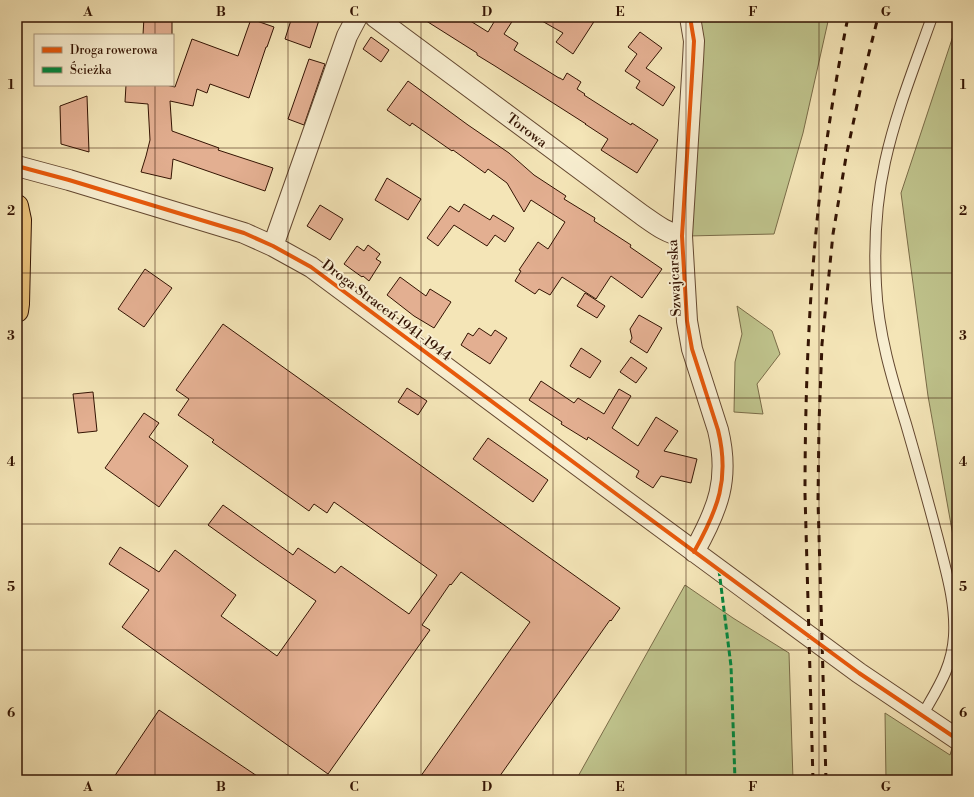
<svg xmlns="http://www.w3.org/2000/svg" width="974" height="797" viewBox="0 0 974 797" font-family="'Libre Bodoni',serif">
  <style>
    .green { fill: #bfc38c; stroke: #7a6c48 }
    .building { fill: #e3af91; stroke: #341403 }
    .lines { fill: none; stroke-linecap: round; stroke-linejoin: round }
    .service-casing { stroke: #644830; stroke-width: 12 }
    .minor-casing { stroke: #644830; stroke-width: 22 }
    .primary-casing { stroke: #341403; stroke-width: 24 }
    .service { stroke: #f8eed0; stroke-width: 10 }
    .minor { stroke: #f8eed0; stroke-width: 20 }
    .primary { stroke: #eac27c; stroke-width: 22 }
    .rail { stroke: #341403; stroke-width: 3; stroke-dasharray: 7 7; stroke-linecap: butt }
    .quiet { stroke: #00873e; stroke-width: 3; stroke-dasharray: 6 3; stroke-linecap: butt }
    .cycleway-casing { stroke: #f8eed0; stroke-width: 6 }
    .cycleway { stroke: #e8590c; stroke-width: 4 }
    .grid { fill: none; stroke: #341403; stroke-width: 1; stroke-opacity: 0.55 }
    .labels { text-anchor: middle; stroke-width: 4; stroke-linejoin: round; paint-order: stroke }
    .street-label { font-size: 14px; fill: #341403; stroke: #f8eed0 }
    .neatline { fill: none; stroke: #341403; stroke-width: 1.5 }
    .grid-label { font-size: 13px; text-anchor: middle; font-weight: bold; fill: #341403 }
  </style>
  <rect width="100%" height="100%" fill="#f4e5b7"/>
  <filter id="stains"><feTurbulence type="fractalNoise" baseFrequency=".005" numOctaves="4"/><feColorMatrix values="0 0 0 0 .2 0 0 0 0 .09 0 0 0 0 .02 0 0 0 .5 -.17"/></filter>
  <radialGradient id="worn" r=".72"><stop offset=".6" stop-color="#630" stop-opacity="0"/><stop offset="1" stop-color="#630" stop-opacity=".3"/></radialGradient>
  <!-- green -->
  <path class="green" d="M699,17H829L803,133L774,234L688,236Z
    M957,24V558L928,396L901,193Z
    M737,306L772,331L780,354L757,384L763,414L734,412L735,362L742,334Z
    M685,585L733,618L789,653L793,780H576Z
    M885,713L950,755L957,731V780H886Z"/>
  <!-- building -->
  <path class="building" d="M144,17H172V35H143Z
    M292,17H320L310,48L285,39Z
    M420,17H464L488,32L497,17H515L504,34L518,43L514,50L559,78H560L563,80L567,73L581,82L577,89L585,94L584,95L631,125L632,123L658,140L637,173L601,150L608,139L585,124H586L495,66L477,55V53Z
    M535,17H597L573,54L556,42L563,33Z
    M251,19L274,27L267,47H266L249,98L210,84L207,93L197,89L193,106L170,101L172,131L219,148L218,150L273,168L265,191L173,159L171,179L141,172L146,156L150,140L148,104L125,102L126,85H166L175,87L192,39L238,56Z
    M640,32L662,48L646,68L675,87L663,106L636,88L640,81L625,71L637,54L628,47Z
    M371,37L389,50L381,62L363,49Z
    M309,59L325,64L304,125L288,119Z
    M408,81L468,125L509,153L534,175L566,196L564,199L595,218L594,221L631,245L630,247L662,269L642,298L611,276L596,299L562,277L550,295L539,289L535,294L515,281L521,271L519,270L538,242L548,249L565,222L531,200L524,212L507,183L488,169L485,173L453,150L452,151L412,123L410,126L387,110Z
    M87,96L89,152L61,144L60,106Z
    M387,178L421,199L408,220L375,200Z
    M464,204L490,220L493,215L514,228L505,242L495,235L487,246L454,225L438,246L427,238L450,206L459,212Z
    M320,205L343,219L330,240L307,226Z
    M368,245L380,254L376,259L381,262L369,281L363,276L362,277L344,264L357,246L364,251Z
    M145,269L172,288L144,327L118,309Z
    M400,277L426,296L430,289L451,302L434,328L414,316L387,295Z
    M585,293L605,306L597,318L577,306Z
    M639,315L662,328L647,353L630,342L632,338L630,329Z
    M223,324L620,608L611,621L610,620L497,780H418L530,622L461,572L451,585L450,584L422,625L430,630L328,774L122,627L149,590L109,564L120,547L159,572L175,550L236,595L221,616L277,656L316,601L261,563L208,525L223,505L293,555L298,548L335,573L341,566L409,614L437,575L334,502L327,513L314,504L309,511L212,442L214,440L178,415L189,399L176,390Z
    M479,328L491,336L495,330L507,338L490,364L461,345L468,333L473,336Z
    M581,348L601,361L590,378L570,366Z
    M631,357L647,368L636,383L620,372Z
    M541,381L574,403L578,398L604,414L619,389L631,396L612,428L638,446L656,417L678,431L664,451L697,459L691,483L661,476L653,488L636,477L639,471L588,437L587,440L561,424L562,422L529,400Z
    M407,388L427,401L418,415L398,402Z
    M93,392L97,431L78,433L73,394Z
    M144,413L159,423L149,437L188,466L159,507L105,468Z
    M488,438L548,480L533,502L473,459Z
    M159,710L263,780H112Z"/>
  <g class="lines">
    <!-- service casing -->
    <g class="service-casing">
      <path id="service" d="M922,716C937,689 952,668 954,636C956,603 946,571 938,539C928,501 917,462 906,424C892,379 878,333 876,285C874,245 876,202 885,162C896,112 915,65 932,17"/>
    </g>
    <!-- minor casing -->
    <g class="minor-casing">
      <path id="minor" d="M375,17L642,215C655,224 666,233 682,236
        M690,17L694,41L693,60L682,236L687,321L692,349L718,430C730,479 718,509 694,552
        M17,166L69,180L244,233L273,246L311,267L623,499L859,673L957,739
        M273,246L347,36L357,17"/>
    </g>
    <!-- primary casing -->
    <g class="primary-casing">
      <path id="primary" d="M17,206L20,220L18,304L17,311"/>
    </g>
    <!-- service -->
    <use href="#service" class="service"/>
    <!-- minor -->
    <use href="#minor" class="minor"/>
    <!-- primary -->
    <use href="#primary" class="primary"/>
    <!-- rail -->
    <path class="rail" d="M813,780L805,494C805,391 809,287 821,184C828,128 837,72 848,17
      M826,780L818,501L819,423L822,344L833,234L846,157L863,77L878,17"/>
    <!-- quiet -->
    <path class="quiet" d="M719,570L731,666L735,780"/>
    <!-- cycleway casing -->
    <g class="cycleway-casing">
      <path id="cycleway" d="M690,17L694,41L693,60L682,236L687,321L692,349L718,430C730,479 718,509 694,552
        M17,166L69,180L244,233L273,246L311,267L623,499L859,673L957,739"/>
    </g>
    <!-- cycleway -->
    <use href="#cycleway" class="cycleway"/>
  </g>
  <!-- grid -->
  <path class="grid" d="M155,17V35M288,17V780M421,17V780M553,17V780M686,17V780M819,17V780M155,85V780M17,148H957M17,273H957M17,398H957M17,524H957M17,650H957"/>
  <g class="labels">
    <!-- street labels -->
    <g class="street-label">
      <text transform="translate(527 130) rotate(37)" y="5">Torowa</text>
      <text transform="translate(674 278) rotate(-93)" y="5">Szwajcarska</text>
      <text transform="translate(387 310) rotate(37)" y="5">Droga Straceń 1941-1944</text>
    </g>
  </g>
  <!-- margin -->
  <rect width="974" height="797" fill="none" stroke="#f4e5b7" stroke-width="44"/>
  <!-- legend -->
  <rect x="34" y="34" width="140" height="52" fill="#f8eed0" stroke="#aa977e"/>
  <rect x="42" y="47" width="20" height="6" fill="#e8590c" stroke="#aa977e"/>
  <text x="70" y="54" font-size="12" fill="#341403">Droga rowerowa</text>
  <rect x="42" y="67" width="20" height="6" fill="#00873e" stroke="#aa977e"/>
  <text x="70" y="74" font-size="12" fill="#341403">Ścieżka</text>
  <rect x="22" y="22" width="930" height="753" class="neatline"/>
  <g class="grid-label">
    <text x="88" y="16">A</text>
    <text x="221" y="16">B</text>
    <text x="354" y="16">C</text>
    <text x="487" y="16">D</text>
    <text x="620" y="16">E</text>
    <text x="753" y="16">F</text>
    <text x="886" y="16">G</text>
    <text x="11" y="89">1</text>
    <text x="963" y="89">1</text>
    <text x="11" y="215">2</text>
    <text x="963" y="215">2</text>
    <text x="11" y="340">3</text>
    <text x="963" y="340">3</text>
    <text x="11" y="466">4</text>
    <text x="963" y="466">4</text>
    <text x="11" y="591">5</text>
    <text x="963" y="591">5</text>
    <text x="11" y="717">6</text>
    <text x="963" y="717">6</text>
    <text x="88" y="791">A</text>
    <text x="221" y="791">B</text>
    <text x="354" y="791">C</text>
    <text x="487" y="791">D</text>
    <text x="620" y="791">E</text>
    <text x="753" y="791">F</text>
    <text x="886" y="791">G</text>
  </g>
  <rect width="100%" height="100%" filter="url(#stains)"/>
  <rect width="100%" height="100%" fill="url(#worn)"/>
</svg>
